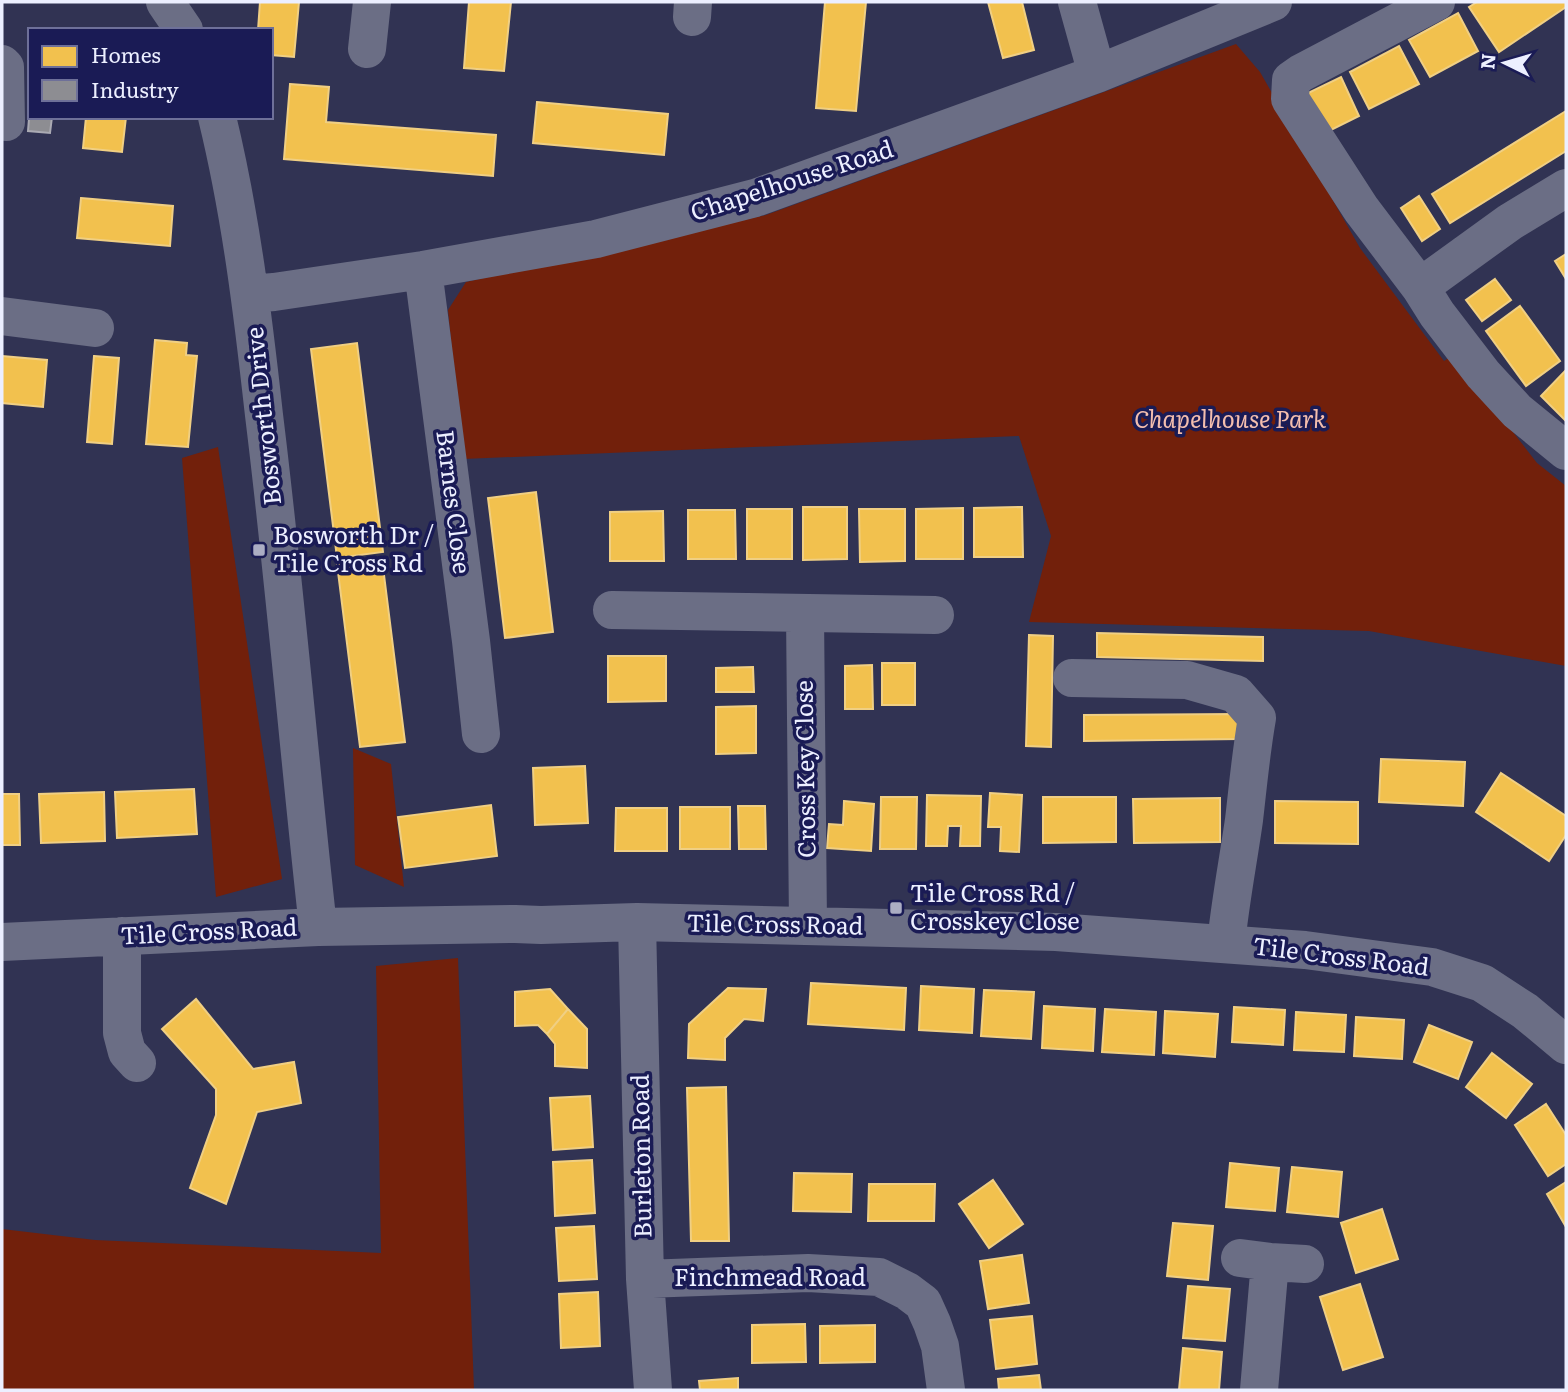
<svg xmlns="http://www.w3.org/2000/svg" width="1568" height="1392" viewBox="0 0 1568 1392" font-family="Literata,serif">
  <style>
    .green { fill: #72200b }
    .homes { fill: #f2c14e; stroke: #f0cf83; stroke-width: 2 }
    .industry { fill: #8d8d92; stroke: #aaaab3; stroke-width: 2 }
    .lines { fill: none; stroke-linecap: round; stroke-linejoin: round }
    .minor { stroke: #6b6e85; stroke-width: 38 }
    .poi-dot { fill: #abadc3; stroke: #1a1b55; stroke-width: 2.5 }
    .labels { text-anchor: middle; stroke-width: 7; stroke-linejoin: round; paint-order: stroke }
    .street-label { font-size: 24px; fill: #ecefff; stroke: #1a1b55 }
    .park-label { font-size: 24px; font-style: italic; fill: #f4beae; stroke: #1a1b55 }
    .poi-label { font-size: 24px; fill: #ecefff; stroke: #1a1b55; text-anchor: start }
  </style>
  <rect width="100%" height="100%" fill="#313353"/>
  <!-- green -->
  <path class="green" d="M1236,44L1260,72L1360,248L1444,361L1453,355L1537,463L1566,486V666L1369,631L1029,622L1051,536L1019,436L463,459L448,310L466,282L766,215Z
    M218,447L282,879L216,897L182,458Z
    M353,748L391,764L404,887L355,865Z
    M458,958L474,1390H2V1229L95,1240L381,1253L376,966Z"/>
  <!-- homes -->
  <path class="homes" d="M260,2H299L294,57L271,55V30H258Z
    M469,2H511L504,71L464,68Z
    M825,2H866L856,111L816,108Z
    M988,2H1022L1034,50L1003,58Z
    M1477,2H1566V7L1499,52L1469,7Z
    M1458,13L1478,51L1430,77L1409,40Z
    M1399,46L1419,84L1369,109L1350,72Z
    M1341,77L1359,116L1323,134L1304,95Z
    M290,84L329,87L326,122L496,135L493,176L284,159Z
    M537,102L668,114L664,155L533,143Z
    M1566,111V151L1450,223L1432,194Z
    M86,117H126L122,152L83,148Z
    M1419,196L1440,229L1422,241L1401,208Z
    M81,198L173,206L170,246L77,238Z
    M1566,254V279L1555,261Z
    M1495,279L1511,300L1482,321L1466,300Z
    M1520,306L1560,361L1526,386L1486,331Z
    M155,340L187,343L186,355L197,356L188,447L146,444Z
    M357,343L383,552L337,558L311,349Z
    M2,356L47,360L43,407L2,403Z
    M94,356L119,358L112,444L87,442Z
    M1566,370V421L1541,396Z
    M536,492L553,632L505,638L488,498Z
    M803,507H847V559L803,560Z
    M1022,507L1023,557H974V508Z
    M963,508V559H916V509Z
    M747,509H792V559H747Z
    M859,509H905V561L860,562Z
    M688,510H735L736,559H688Z
    M663,511L664,561H610V512Z
    M382,559L405,742L360,747L337,564Z
    M1097,633L1263,637V661L1097,657Z
    M1029,635L1053,636L1051,747L1026,746Z
    M608,656H666V701L608,702Z
    M882,663H915V705H882Z
    M872,665L873,709H845V666Z
    M753,667L754,692H716V668Z
    M756,706V753L716,754V707Z
    M1238,714L1239,739L1084,741V715Z
    M1381,759L1465,762L1463,806L1379,802Z
    M585,766L588,823L535,825L533,768Z
    M1501,773L1566,816V835L1549,861L1476,812Z
    M194,789L197,834L117,838L115,792Z
    M104,792L105,841L41,843L39,794Z
    M990,793L1022,795L1019,852L1000,851L1001,827H988Z
    M2,794H19L20,845H2Z
    M927,795L981,796L980,846H960L961,826H948L947,846H926Z
    M881,797H917L916,849H880Z
    M1043,797H1116V842L1043,843Z
    M1220,798V842L1134,843L1133,799Z
    M844,801L874,804L871,851L827,848L829,824L843,825Z
    M1275,801L1358,802V844L1275,843Z
    M491,805L497,856L405,868L398,817Z
    M738,806H765L766,849H739Z
    M680,807H730V849H680Z
    M616,808H667V851H615Z
    M811,983L906,988L904,1030L808,1024Z
    M921,986L974,989L972,1033L919,1030Z
    M728,988L766,989L763,1021L744,1019L725,1038V1060L688,1058L689,1024Z
    M550,989L568,1009L547,1034L538,1025L515,1026V992Z
    M984,990L1034,992L1031,1039L981,1036Z
    M196,999L253,1069L294,1062L301,1103L257,1112L226,1204L190,1188L216,1115V1089L162,1029Z
    M1044,1006L1095,1009L1093,1051L1042,1048Z
    M1234,1007L1285,1010L1283,1045L1232,1042Z
    M568,1009L587,1029V1068L555,1066V1044L547,1034Z
    M1105,1009L1156,1012L1154,1055L1102,1052Z
    M1165,1011L1218,1014L1215,1057L1163,1053Z
    M1296,1012L1346,1015L1344,1052L1294,1050Z
    M1356,1017L1404,1020L1402,1059L1354,1056Z
    M1429,1025L1472,1042L1458,1079L1414,1062Z
    M1492,1053L1532,1084L1506,1118L1466,1087Z
    M726,1087L729,1241H691L687,1088Z
    M590,1096L593,1147L553,1150L550,1098Z
    M1546,1104L1566,1135V1164L1548,1176L1515,1125Z
    M592,1160L595,1213L555,1216L553,1162Z
    M1230,1163L1279,1168L1275,1211L1226,1207Z
    M1292,1167L1342,1172L1338,1217L1287,1212Z
    M794,1173L852,1174L851,1212L793,1211Z
    M993,1180L1023,1224L989,1248L959,1204Z
    M1566,1182V1227L1547,1194Z
    M869,1184H935L934,1221H868Z
    M1382,1209L1398,1259L1356,1273L1341,1223Z
    M1173,1223L1213,1226L1208,1280L1167,1276Z
    M594,1226L597,1279L559,1281L556,1228Z
    M1022,1255L1029,1303L988,1309L980,1261Z
    M1360,1284L1383,1357L1343,1370L1320,1297Z
    M1188,1286L1230,1289L1225,1341L1183,1338Z
    M598,1292L600,1346L561,1348L559,1294Z
    M1032,1316L1037,1364L996,1369L990,1320Z
    M805,1324L806,1362L752,1363V1325Z
    M875,1325V1362L820,1363V1326Z
    M1183,1348L1222,1352L1219,1390H1179Z
    M1039,1375L1041,1390H999L998,1379Z
    M738,1378V1390H700L699,1381Z"/>
  <!-- industry -->
  <path class="industry" d="M30,106V117H52L50,133L28,131Z"/>
  <g class="lines">
    <!-- minor -->
    <path class="minor" d="M165,2L184,30
      M1077,2L1097,74
      M1436,2L1301,73L1291,80L1290,99L1361,209L1420,287L1437,314L1483,374L1517,411L1566,451
      M692,17L693,2
      M367,49L372,2
      M2,64L5,67L6,122
      M217,117C241,215 253,316 264,415C285,585 299,756 318,927
      M423,270L471,641L481,734
      M1420,287L1510,222L1566,188
      M250,294L274,292L423,270L596,239L755,198L1097,74L1273,2
      M2,316L95,328
      M612,610L935,615
      M805,613L808,925
      M1072,678L1187,680L1236,694L1257,718C1251,752 1248,786 1244,820C1238,862 1230,903 1226,944
      M637,922L645,1279L653,1390
      M122,936V1033L127,1052L137,1063
      M2,942L318,927L515,924L541,925L637,922L1056,932L1305,950L1432,967L1482,983L1525,1011L1566,1045
      M1240,1258L1270,1262L1305,1264
      M645,1279L808,1273L879,1277L907,1291L923,1303L932,1323L940,1346L946,1390
      M1259,1390L1270,1262"/>
  </g>
  <!-- markers -->
  <g class="poi-dot">
    <rect x="252" y="543" width="14" height="14" rx="3.5"/>
    <rect x="889" y="901" width="14" height="14" rx="3.5"/>
  </g>
  <g class="labels">
    <!-- street labels -->
    <g class="street-label">
      <text transform="translate(792 181) rotate(-18)" y="8">Chapelhouse Road</text>
      <text transform="translate(264 416) rotate(-96)" y="8">Bosworth Drive</text>
      <text transform="translate(453 502) rotate(83)" y="8">Barnes Close</text>
      <text transform="translate(806 769) rotate(-91)" y="8">Cross Key Close</text>
      <text transform="translate(775 925) rotate(1)" y="8">Tile Cross Road</text>
      <text transform="translate(209 932) rotate(-3)" y="8">Tile Cross Road</text>
      <text transform="translate(1341 957) rotate(7)" y="8">Tile Cross Road</text>
      <text transform="translate(642 1156) rotate(-91)" y="8">Burleton Road</text>
      <text x="770" y="1286">Finchmead Road</text>
    </g>
    <!-- park labels -->
    <g class="park-label">
      <text x="1230" y="428">Chapelhouse Park</text>
    </g>
    <!-- poi labels -->
    <g class="poi-label">
      <text x="273" y="544">Bosworth Dr /<tspan x="273" dy="28">Tile Cross Rd</tspan></text>
      <text x="910" y="902">Tile Cross Rd /<tspan x="910" dy="28">Crosskey Close</tspan></text>
    </g>
  </g>
  <!-- border -->
  <rect width="1568" height="1392" fill="none" stroke="#ecefff" stroke-width="7"/>
  <!-- legend -->
  <rect x="28" y="28" width="245" height="91" fill="#1a1b55" stroke="#6e7099" stroke-width="2"/>
  <rect x="42" y="46" width="35" height="21" fill="#f2c14e" stroke="#6e7099" stroke-width="2"/>
  <text x="91" y="63" font-size="21" fill="#ecefff">Homes</text>
  <rect x="42" y="80" width="35" height="21" fill="#8d8d92" stroke="#6e7099" stroke-width="2"/>
  <text x="91" y="98" font-size="21" fill="#ecefff">Industry</text>
  <!-- north arrow -->
  <g transform="translate(1505 63) rotate(275)" stroke="#1a1b55" stroke-width="5" paint-order="stroke">
  <path d="M0-5L12 26L0 18L-12 26Z" fill="#ecefff"/>
  <text y="-10" font-size="19" font-weight="bold" text-anchor="middle" fill="#ecefff">N</text>
  </g>
</svg>
